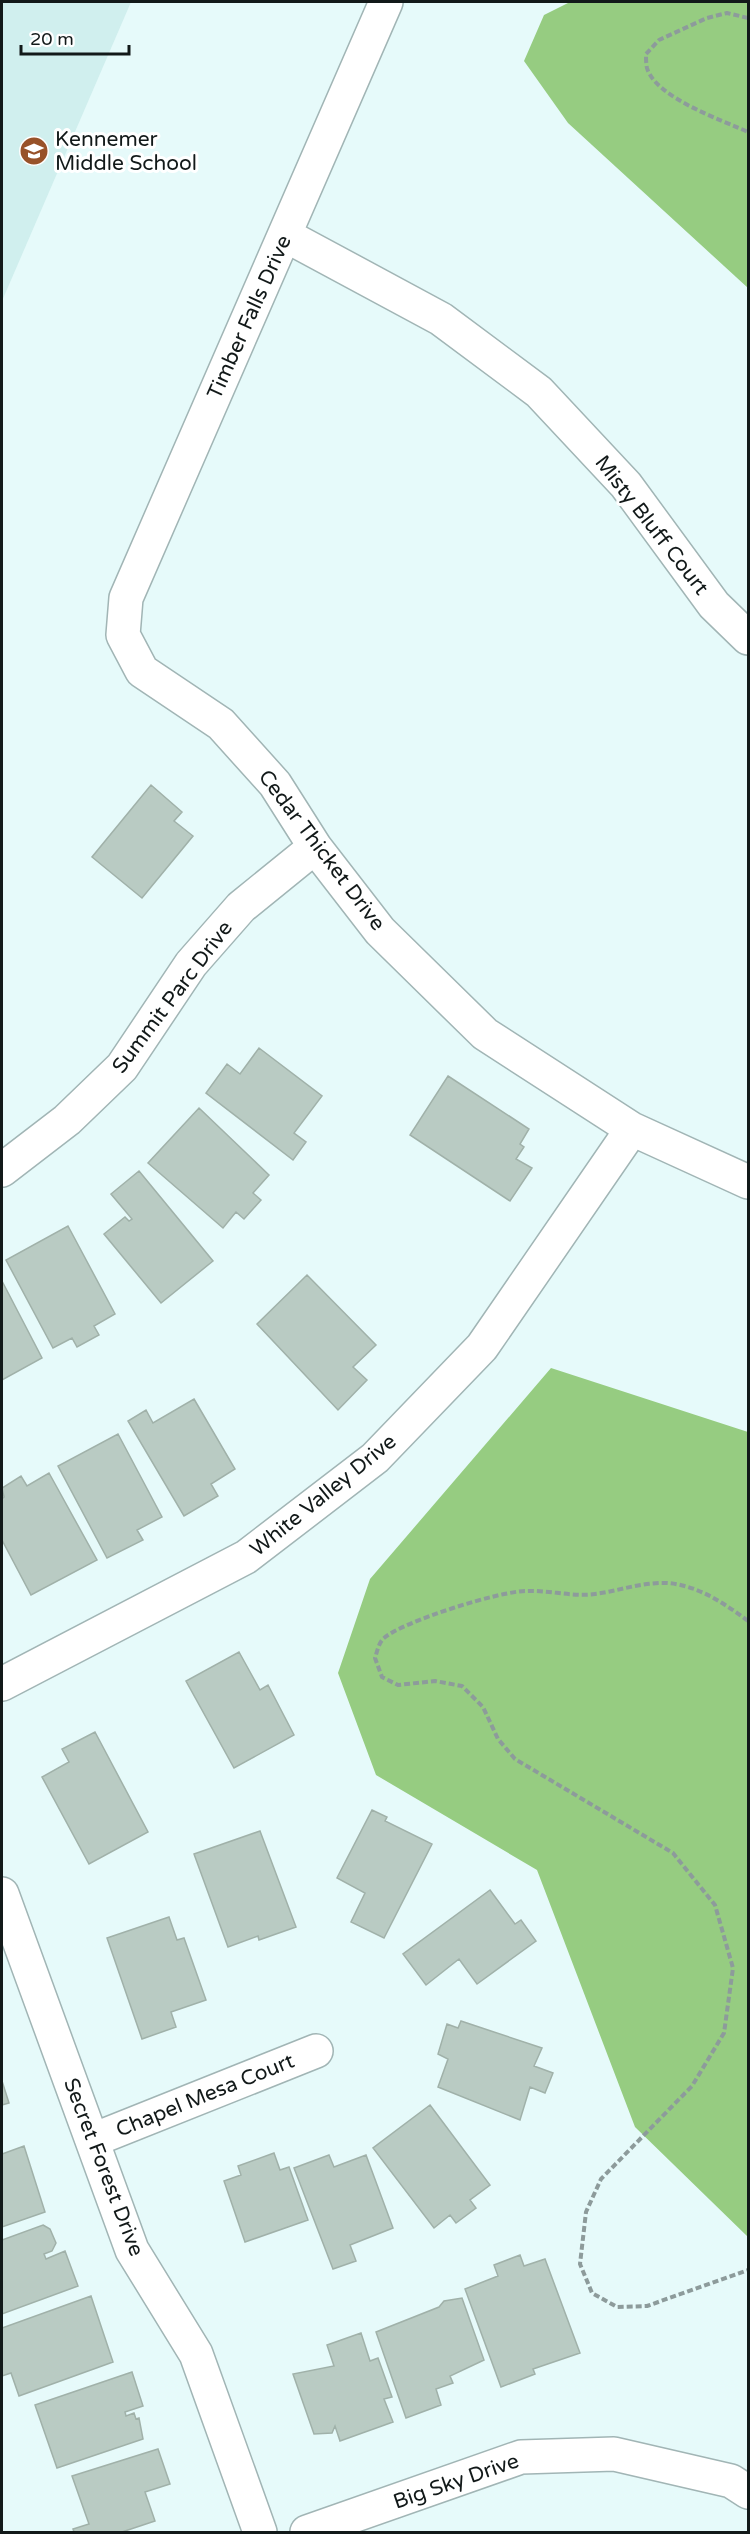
<svg xmlns="http://www.w3.org/2000/svg" width="750" height="2534" viewBox="0 0 750 2534" font-family="'Varela Round',sans-serif">
  <style>
    .built { fill: #d0efee }
    .forest { fill: #96cc81 }
    .building { fill: #b9cbc3; stroke: #a0b1a9; stroke-width: 1.5 }
    .lines { fill: none; stroke-linecap: round; stroke-linejoin: round }
    .street-casing { stroke: #a1b5b5; stroke-width: 36 }
    .path { stroke: #8d9b9b; stroke-width: 4; stroke-dasharray: 6 3; stroke-linecap: butt }
    .street { stroke: #fff; stroke-width: 33 }
    .labels { text-anchor: middle; stroke-width: 6; stroke-linejoin: round; paint-order: stroke }
    .poi-label { font-size: 21px; fill: #121919; stroke: #fff; text-anchor: start }
    .street-label { font-size: 21px; fill: #121919; stroke: #fff }
  </style>
  <rect width="100%" height="100%" fill="#e6fafa"/>
  <!-- built -->
  <path class="built" d="M2,2H131L2,301Z"/>
  <!-- forest -->
  <path class="forest" d="M570,2H748V288L568,123L524,61L544,15Z
    M551,1368L748,1432V2237L635,2127L537,1870L376,1775L338,1673L370,1579Z"/>
  <!-- building -->
  <path class="building" d="M151,785L182,812L174,821L193,836L142,898L92,857Z
    M259,1048L322,1096L294,1133L306,1142L293,1160L206,1093L227,1064L240,1074Z
    M448,1076L529,1129L520,1144L524,1147L516,1159L532,1168L510,1201L410,1135Z
    M199,1108L269,1175L253,1193L261,1200L244,1219L236,1212L223,1228L148,1163Z
    M139,1171L213,1261L161,1303L104,1234L125,1217L129,1221L132,1219L111,1194Z
    M68,1226L115,1314L94,1326L99,1335L77,1347L72,1338L53,1348L6,1260Z
    M307,1275L376,1345L353,1367L367,1380L338,1410L257,1324Z
    M2,1281L42,1358L2,1380Z
    M194,1399L235,1469L211,1484L218,1496L184,1516L128,1421L146,1410L153,1423Z
    M118,1434L162,1517L137,1530L143,1540L107,1558L58,1466Z
    M49,1473L97,1560L31,1595L2,1540V1499L4,1497L2,1488L21,1476L27,1486Z
    M239,1652L260,1690L268,1685L294,1735L234,1768L186,1681Z
    M95,1732L148,1832L89,1864L42,1777L69,1762L62,1749Z
    M372,1810L387,1817L385,1821L432,1844L384,1938L351,1922L365,1893L337,1878Z
    M260,1831L296,1927L259,1940L258,1936L228,1947L194,1854Z
    M490,1890L515,1924L521,1920L536,1941L477,1984L459,1959L426,1985L403,1954Z
    M169,1917L177,1940L184,1938L206,2000L171,2012L176,2027L142,2039L107,1938Z
    M461,2021L542,2048L534,2066L553,2073L545,2093L530,2087L520,2120L438,2087L448,2059L438,2054L447,2024L458,2028Z
    M2,2081L9,2103L2,2105Z
    M430,2105L490,2185L470,2200L476,2208L456,2223L450,2215L434,2228L373,2148Z
    M24,2146L45,2212L2,2227V2154Z
    M274,2153L280,2170L289,2167L308,2220L245,2242L224,2181L241,2175L238,2166Z
    M329,2155L334,2167L366,2155L393,2228L350,2245L356,2261L333,2269L294,2168Z
    M43,2225L50,2229L56,2243L52,2251L44,2254L46,2259L65,2251L78,2286L2,2314V2240Z
    M520,2255L524,2266L545,2259L580,2353L533,2369L535,2374L501,2387L465,2289L498,2276L494,2265Z
    M91,2296L113,2362L19,2396L11,2373L2,2376V2328Z
    M462,2298L484,2360L450,2376L453,2383L436,2389L441,2405L406,2418L376,2332L439,2307L444,2301Z
    M361,2333L370,2361L378,2358L392,2397L384,2399L393,2422L340,2441L335,2426L332,2433L314,2434L293,2374L334,2366L327,2345Z
    M132,2372L143,2406L125,2412L126,2416L134,2413L136,2419L139,2418L143,2439L57,2468L35,2405Z
    M158,2449L170,2484L145,2492L155,2521L122,2532H74L73,2529L89,2524L72,2476Z"/>
  <g class="lines">
    <!-- street casing -->
    <g class="street-casing">
      <path id="street" d="M386,2L126,598L123,635L142,671L221,724L275,784L315,847L380,931L485,1034L632,1129L748,1182
        M285,235L441,319L539,392L626,485L714,605L748,638
        M2,1170L67,1120L122,1067L191,964L241,907L315,847
        M2,1684L246,1557L375,1458L482,1347L632,1129
        M2,1894L132,2250L196,2354L260,2532
        M93,2140L316,2051
        M307,2532L521,2457L614,2454L731,2481L748,2492"/>
    </g>
    <!-- path -->
    <path class="path" d="M748,18L727,13L707,18L659,40L646,54C646,58 646,64 647,68C656,98 722,120 748,132
      M748,1621C724,1603 697,1585 667,1583C641,1582 619,1591 595,1594C572,1597 549,1590 526,1591C500,1591 404,1621 384,1638C379,1642 377,1652 375,1658L382,1677L398,1685L435,1681L462,1686L483,1707L498,1739L515,1759L673,1853L715,1905L733,1968L724,2033L692,2086L601,2179L586,2212L580,2264L592,2293L617,2307L647,2306L748,2270"/>
    <!-- street -->
    <use href="#street" class="street"/>
  </g>
  <!-- icons -->
  <defs>
    <g id="school-disc" transform="scale(1.5)"><circle r="9.5" fill="#985229" stroke="#fff"/><path d="M0-5L7-2L0 1L-7-2ZM-4 1L0 2.5L4 1V4Q0 6-4 4Z" fill="#fff"/></g>
  </defs>
  <g fill-rule="evenodd">
    <use href="#school-disc" x="34" y="151"/>
  </g>
  <g class="labels">
    <!-- poi labels -->
    <g class="poi-label">
      <text x="55" y="146">Kennemer<tspan x="55" dy="24">Middle School</tspan></text>
    </g>
    <!-- street labels -->
    <g class="street-label">
      <text transform="translate(249 317) rotate(-66)" y="7">Timber Falls Drive</text>
      <text transform="translate(652 525) rotate(52)" y="7">Misty Bluff Court</text>
      <text transform="translate(322 850) rotate(53)" y="7">Cedar Thicket Drive</text>
      <text transform="translate(172 997) rotate(-53)" y="7">Summit Parc Drive</text>
      <text transform="translate(323 1495) rotate(-39)" y="7">White Valley Drive</text>
      <text transform="translate(205 2095) rotate(-22)" y="7">Chapel Mesa Court</text>
      <text transform="translate(104 2167) rotate(69)" y="7">Secret Forest Drive</text>
      <text transform="translate(456 2481) rotate(-19)" y="7">Big Sky Drive</text>
    </g>
  </g>
  <!-- border -->
  <rect width="750" height="2534" fill="none" stroke="#121919" stroke-width="6"/>
  <!-- scale -->
  <path d="M21 45v9h108v-9" fill="none" stroke="#121919" stroke-width="3"/>
  <text x="30" y="45" font-size="18" fill="#121919" stroke="#ffffff" stroke-width="4.5" paint-order="stroke">20 m</text>
</svg>
